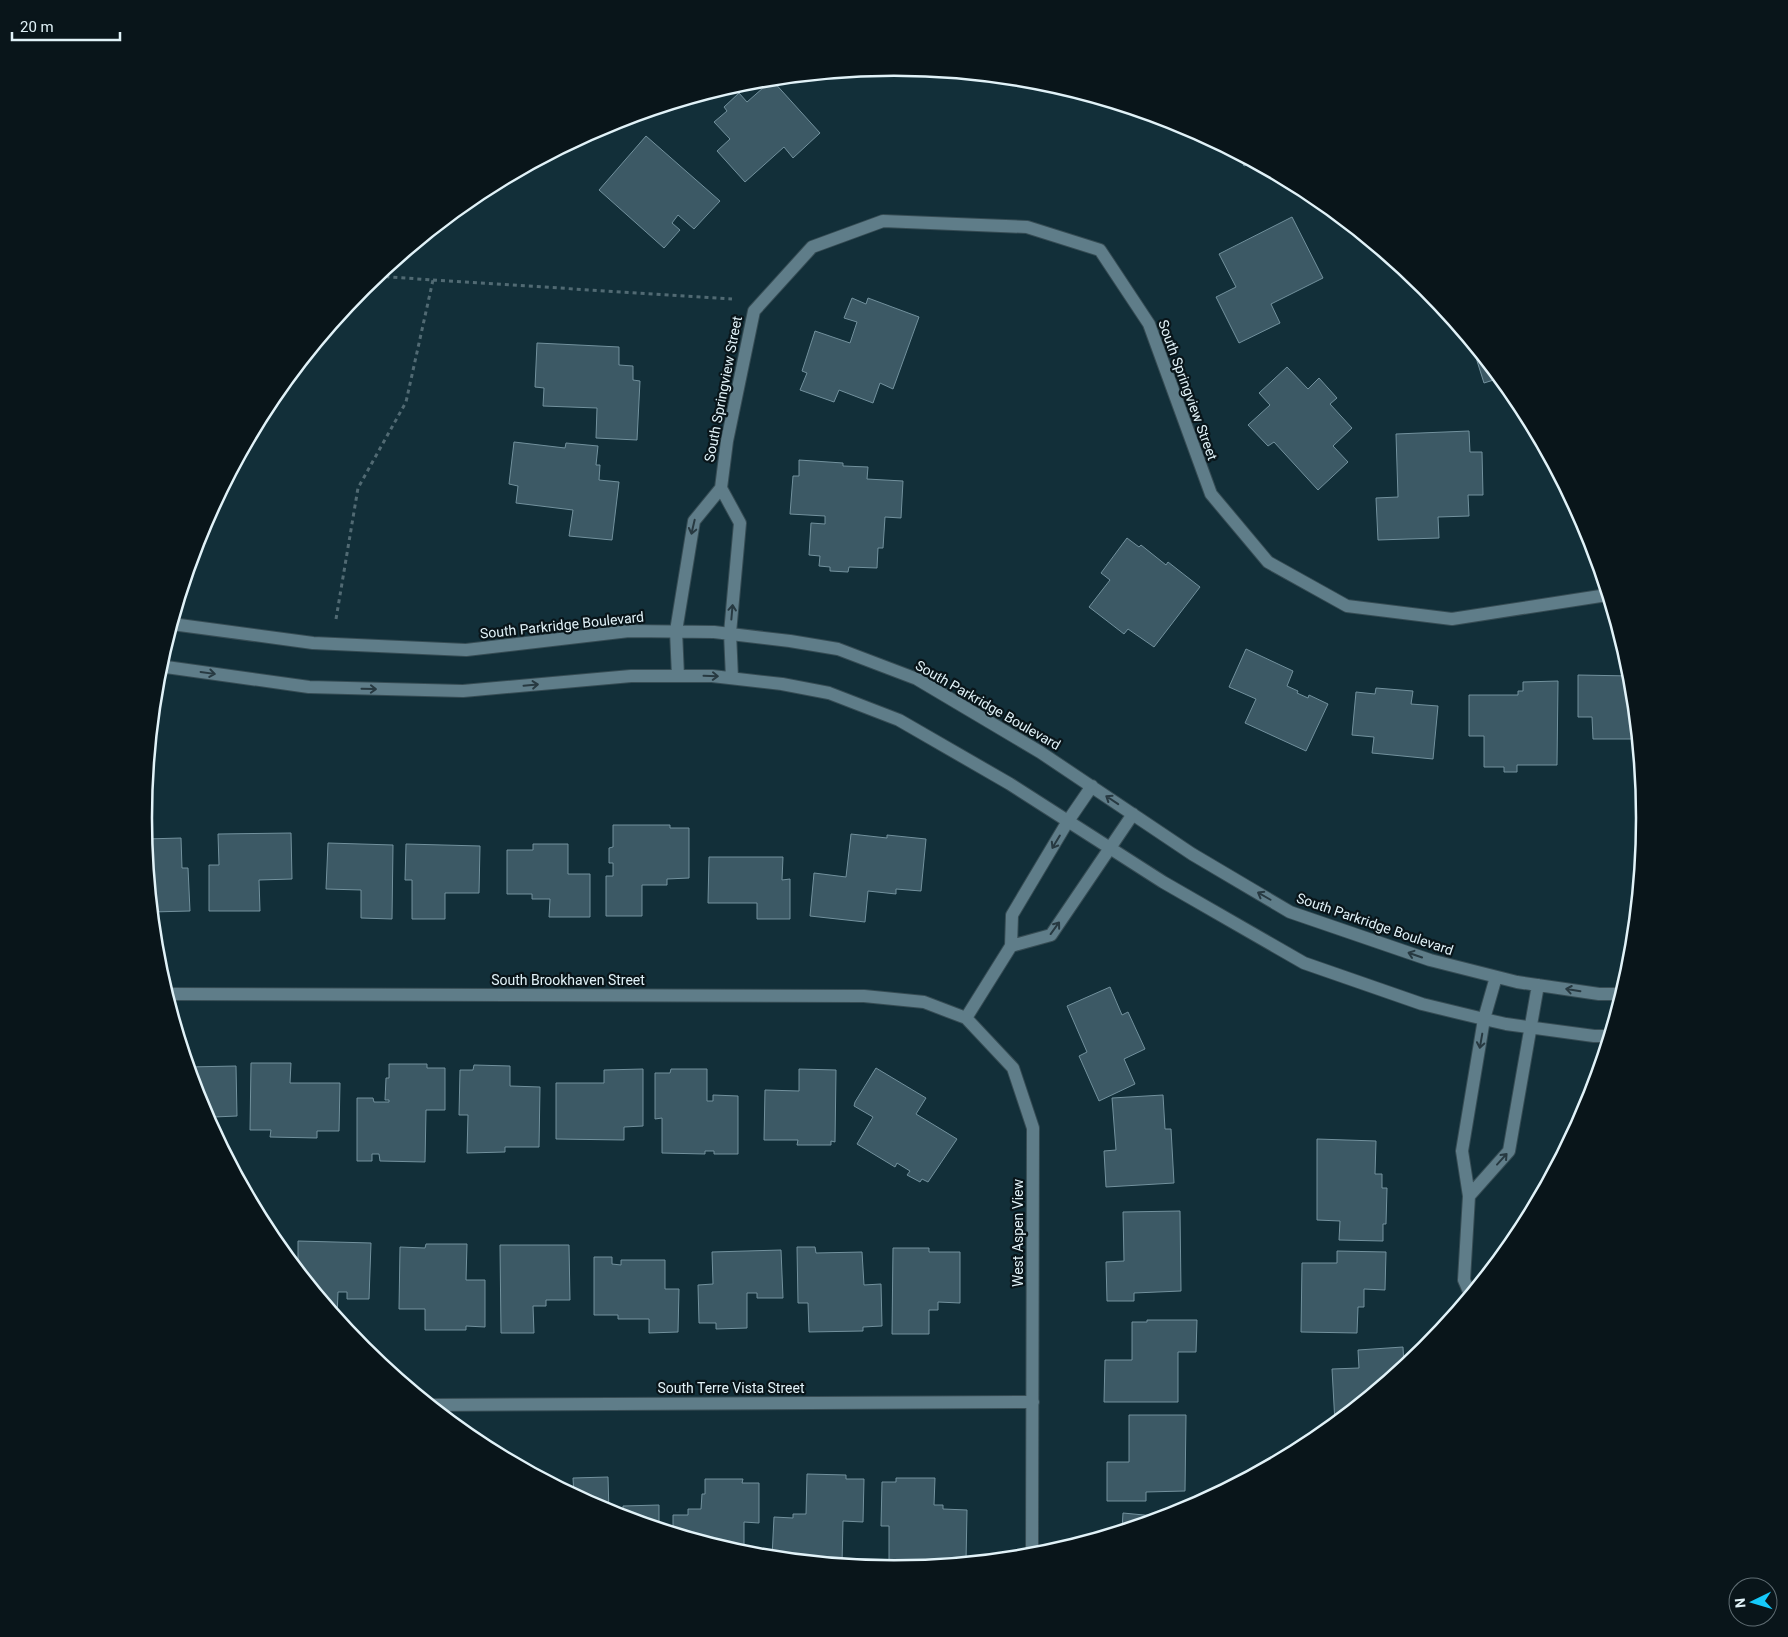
<svg xmlns="http://www.w3.org/2000/svg" width="1788" height="1637" viewBox="0 0 1788 1637" font-family="Roboto,sans-serif">
  <style>
    .building { fill: #3c5965; stroke: #72919d }
    .lines { fill: none; stroke-linecap: round; stroke-linejoin: round }
    .minor-casing { stroke: #364c54; stroke-width: 14 }
    .path { stroke: #516a73; stroke-width: 3; stroke-dasharray: 4 4; stroke-linecap: butt }
    .minor { stroke: #5f7d89; stroke-width: 12 }
    .oneway { stroke: #273941 }
    .labels { text-anchor: middle; stroke-width: 4.5; stroke-linejoin: round; paint-order: stroke }
    .street-label { font-size: 14px; fill: #e1f2f8; stroke: #09151a }
    .rim { fill: none; stroke: #e1f2f8; stroke-width: 2.5 }
  </style>
  <rect width="100%" height="100%" fill="#122f39"/>
  <!-- building -->
  <path class="building" d="M995,77L1010,79L996,81Z
    M772,80L820,133L793,158L784,147L745,182L717,151L730,139L714,122L727,111L724,107L739,93L747,102Z
    M646,136L720,201L694,229L678,215L672,223L680,230L664,248L599,190Z
    M1239,155L1252,162L1244,166Z
    M1292,217L1323,278L1271,304L1280,323L1239,343L1216,297L1236,287L1219,254Z
    M852,298L866,304L868,298L919,317L893,389L880,383L873,403L839,390L834,402L800,390L807,373L802,371L815,331L850,343L857,322L844,318Z
    M537,343L619,347V365L633,366V380L640,381L637,440L596,438L597,408L543,406L544,388L535,387Z
    M1472,345L1500,378L1484,383Z
    M1287,367L1308,389L1319,378L1337,398L1330,404L1352,428L1333,446L1348,462L1318,490L1274,442L1268,446L1248,425L1270,405L1259,393Z
    M1469,431L1470,452H1482L1483,495H1468L1469,516L1438,517L1439,538L1378,540L1376,498L1398,497L1396,434Z
    M514,442L565,448L566,443L598,446L596,465H600L599,480L619,482L612,540L569,536L573,510L516,503L518,486L509,484Z
    M799,460L843,463V466L868,467L867,479L903,481L901,518L885,517L883,548H878L877,568L849,567L848,572L830,571V567L819,566L820,556L809,555L811,523L825,524V516L790,514L793,476H799Z
    M1127,538L1139,547L1141,545L1166,565L1168,562L1200,587L1154,647L1128,629L1124,634L1089,607L1110,580L1101,573Z
    M1246,649L1293,671L1287,686L1298,691L1297,693L1308,698L1309,695L1328,704L1306,751L1245,723L1256,699L1229,687Z
    M1578,675L1631,676L1637,739H1593L1592,717H1578Z
    M1558,681L1557,765H1517V772H1504V767H1484V736H1469V695H1518V691H1523V682Z
    M1376,688L1413,691L1411,704L1438,706L1433,759L1372,753L1374,737L1352,735L1356,692L1375,694Z
    M613,825H670V828H689V878L667,879V885H642V916H606V876H613V863H609V848L613,847Z
    M291,833L292,879L259,880L260,911H209V865H219L218,834Z
    M851,834L887,838V835L926,839L921,891L896,889V894L868,891L865,922L810,916L814,873L846,877Z
    M181,838L182,868H188L190,911L152,912L145,839Z
    M328,843L393,845L392,919L361,918V890L326,889Z
    M406,844L480,846L479,893H445V919H412V880H405Z
    M533,844H568V874H590V917H549L550,899H532V894H507V850H533Z
    M709,857H783L782,880L790,879V919H757V903H708Z
    M1110,987L1122,1015L1128,1012L1145,1049L1124,1059L1135,1084L1099,1101L1079,1056L1087,1052L1067,1006Z
    M251,1063H291L290,1083H340L339,1131H317V1138L270,1137L271,1130H250Z
    M389,1064H427V1068H445V1110H426L425,1162L380,1161L379,1154H372V1161H357V1098H373L374,1102H389V1100H385L386,1078H389Z
    M474,1065L510,1066V1086L540,1087L539,1147H505V1152L467,1153L468,1115H459L460,1070H473Z
    M236,1066L237,1116L214,1117V1132L200,1106L188,1067Z
    M876,1068L926,1098L916,1114L957,1139L928,1182L922,1179L920,1182L907,1175L910,1171L897,1163L895,1167L857,1144L873,1117L854,1106L855,1102Z
    M643,1069V1126L624,1127V1140L556,1139V1083H604V1070Z
    M671,1069H707V1101H713V1095L738,1096V1154H714V1151H705V1154L662,1153V1118L655,1119V1073H670Z
    M799,1069L836,1070L835,1142L831,1141V1145H797L798,1140H764L765,1090L799,1091Z
    M1163,1095L1165,1129H1171L1174,1183L1106,1187L1104,1151L1116,1150L1112,1098Z
    M1317,1139L1376,1141L1375,1174H1382V1188H1387L1386,1224H1383V1241L1339,1240L1340,1221L1317,1220Z
    M1180,1211L1181,1291L1134,1293V1301H1107L1106,1262L1124,1261L1123,1212Z
    M271,1238L289,1250L285,1255Z
    M298,1241L371,1243L369,1299H347V1292H338L337,1318L298,1270Z
    M426,1244H467L466,1280H485V1327L466,1326V1330H425V1309H399L400,1247L425,1248Z
    M500,1245H569L570,1300H546V1306H533L534,1333H501Z
    M797,1247H815L816,1253L862,1252L864,1285L881,1284L882,1326L863,1327V1331L809,1332L808,1303H798Z
    M893,1248H929V1252H960V1303L938,1302V1310H929V1334H892Z
    M781,1250L783,1298H757V1293H747V1328L716,1329V1323H699L698,1285L713,1284L712,1252Z
    M1337,1251L1386,1252L1385,1290L1364,1289V1307H1358L1357,1333L1301,1332L1302,1263H1337Z
    M594,1257H612V1264L621,1265V1260H665V1289H679L678,1332L649,1333V1319H618V1315H594Z
    M1147,1320H1197L1196,1352H1178V1402H1104L1105,1360H1132V1322H1147Z
    M1403,1347L1404,1367L1335,1423L1332,1369L1359,1368L1358,1350Z
    M1129,1415H1186L1185,1491L1146,1492V1501H1107V1462H1129Z
    M807,1474L846,1475V1479H864L863,1522L843,1521L842,1564L772,1557L774,1517L793,1518V1514H806Z
    M608,1477L609,1513L574,1495L573,1478Z
    M896,1478H935L934,1505H943V1509L967,1510L966,1562L930,1564V1566L889,1569V1526H881L882,1482H896Z
    M705,1479H743L742,1483H759V1523L744,1522V1554L673,1532V1515H688V1509H701L702,1494H705Z
    M659,1505V1528L617,1515H623V1506Z
    M1123,1513L1165,1517L1122,1530Z"/>
  <g class="lines">
    <!-- minor casing -->
    <g class="minor-casing">
      <path id="minor" d="M721,488L740,523L730,633L732,678
        M172,624L313,643L466,650L629,631L714,632L790,641L838,649L917,679L1040,752L1192,854L1290,912L1430,960L1517,982L1599,994H1622
        M159,666L309,687L463,691L631,676H712L782,684L829,693L899,720L1010,784L1163,882L1304,963L1422,1004L1484,1019L1506,1024L1594,1036H1609
        M678,676L676,631L694,521L721,488L727,441L754,311L812,247L883,221L1027,227L1100,250L1149,324L1211,494L1268,562L1347,606L1452,619L1607,595
        M1011,946L966,1018L1013,1068L1033,1128L1032,1556
        M1011,946L1051,935L1133,814
        M1011,946L1012,915L1068,821L1092,786
        M166,994L864,996L924,1002L966,1018
        M1469,1196L1509,1151L1538,985
        M1470,1294L1464,1280L1469,1196L1462,1151L1484,1019L1496,977
        M430,1405L1033,1402"/>
    </g>
    <!-- path -->
    <path class="path" d="M433,280L732,299
      M336,619L358,488L406,402L433,280L377,276"/>
    <!-- minor -->
    <use href="#minor" class="minor"/>
  </g>
  <!-- one-way arrows -->
  <defs><path id="oneway-shaft" d="M-6 0H5M1.5-3L5.5 0L1.5 3" fill="none" stroke-width="1.6" stroke-linecap="round" stroke-linejoin="round" transform="scale(1.25)"/></defs>
  <g class="oneway">
    <use href="#oneway-shaft" transform="translate(693 527) rotate(103)"/>
    <use href="#oneway-shaft" transform="translate(732 612) rotate(-85)"/>
    <use href="#oneway-shaft" transform="translate(208 673) rotate(8)"/>
    <use href="#oneway-shaft" transform="translate(711 676) rotate(2)"/>
    <use href="#oneway-shaft" transform="translate(531 685) rotate(-5)"/>
    <use href="#oneway-shaft" transform="translate(369 689) rotate(1)"/>
    <use href="#oneway-shaft" transform="translate(1112 800) rotate(-146)"/>
    <use href="#oneway-shaft" transform="translate(1056 842) rotate(121)"/>
    <use href="#oneway-shaft" transform="translate(1264 896) rotate(-150)"/>
    <use href="#oneway-shaft" transform="translate(1055 928) rotate(-54)"/>
    <use href="#oneway-shaft" transform="translate(1415 955) rotate(-161)"/>
    <use href="#oneway-shaft" transform="translate(1573 990) rotate(-171)"/>
    <use href="#oneway-shaft" transform="translate(1481 1041) rotate(100)"/>
    <use href="#oneway-shaft" transform="translate(1502 1159) rotate(-48)"/>
  </g>
  <g class="labels">
    <!-- street labels -->
    <g class="street-label">
      <text transform="translate(723 389) rotate(-79)" y="5">South Springview Street</text>
      <text transform="translate(1188 390) rotate(70)" y="5">South Springview Street</text>
      <text transform="translate(562 625) rotate(-6)" y="5">South Parkridge Boulevard</text>
      <text transform="translate(988 705) rotate(30)" y="5">South Parkridge Boulevard</text>
      <text transform="translate(1375 924) rotate(19)" y="5">South Parkridge Boulevard</text>
      <text x="568" y="985">South Brookhaven Street</text>
      <text transform="translate(1018 1233) rotate(-90)" y="5">West Aspen View</text>
      <text x="731" y="1393">South Terre Vista Street</text>
    </g>
  </g>
  <!-- crop -->
  <path d="M0 0H1788V1637H0ZM152 818a742 742 0 1 1 1484 0a742 742 0 1 1-1484 0Z" fill="#09151a" fill-rule="evenodd"/>
  <path class="rim" d="M152 818a742 742 0 1 1 1484 0a742 742 0 1 1-1484 0Z"/>
  <!-- north arrow -->
  <g transform="translate(1753 1602) rotate(265)"><circle r="24" fill="#09151a" stroke="#5f6d73"/>
  <path d="M0-4L9 19L0 12L-9 19Z" fill="#15cafb"/>
  <text y="-8" font-size="14" font-weight="bold" text-anchor="middle" fill="#e1f2f8">N</text>
  </g>
  <!-- scale -->
  <path d="M12 32v8h108v-8" fill="none" stroke="#e1f2f8" stroke-width="2.5"/>
  <text x="20" y="32" font-size="15" fill="#e1f2f8" stroke="#09151a" stroke-width="4" paint-order="stroke">20 m</text>
</svg>
